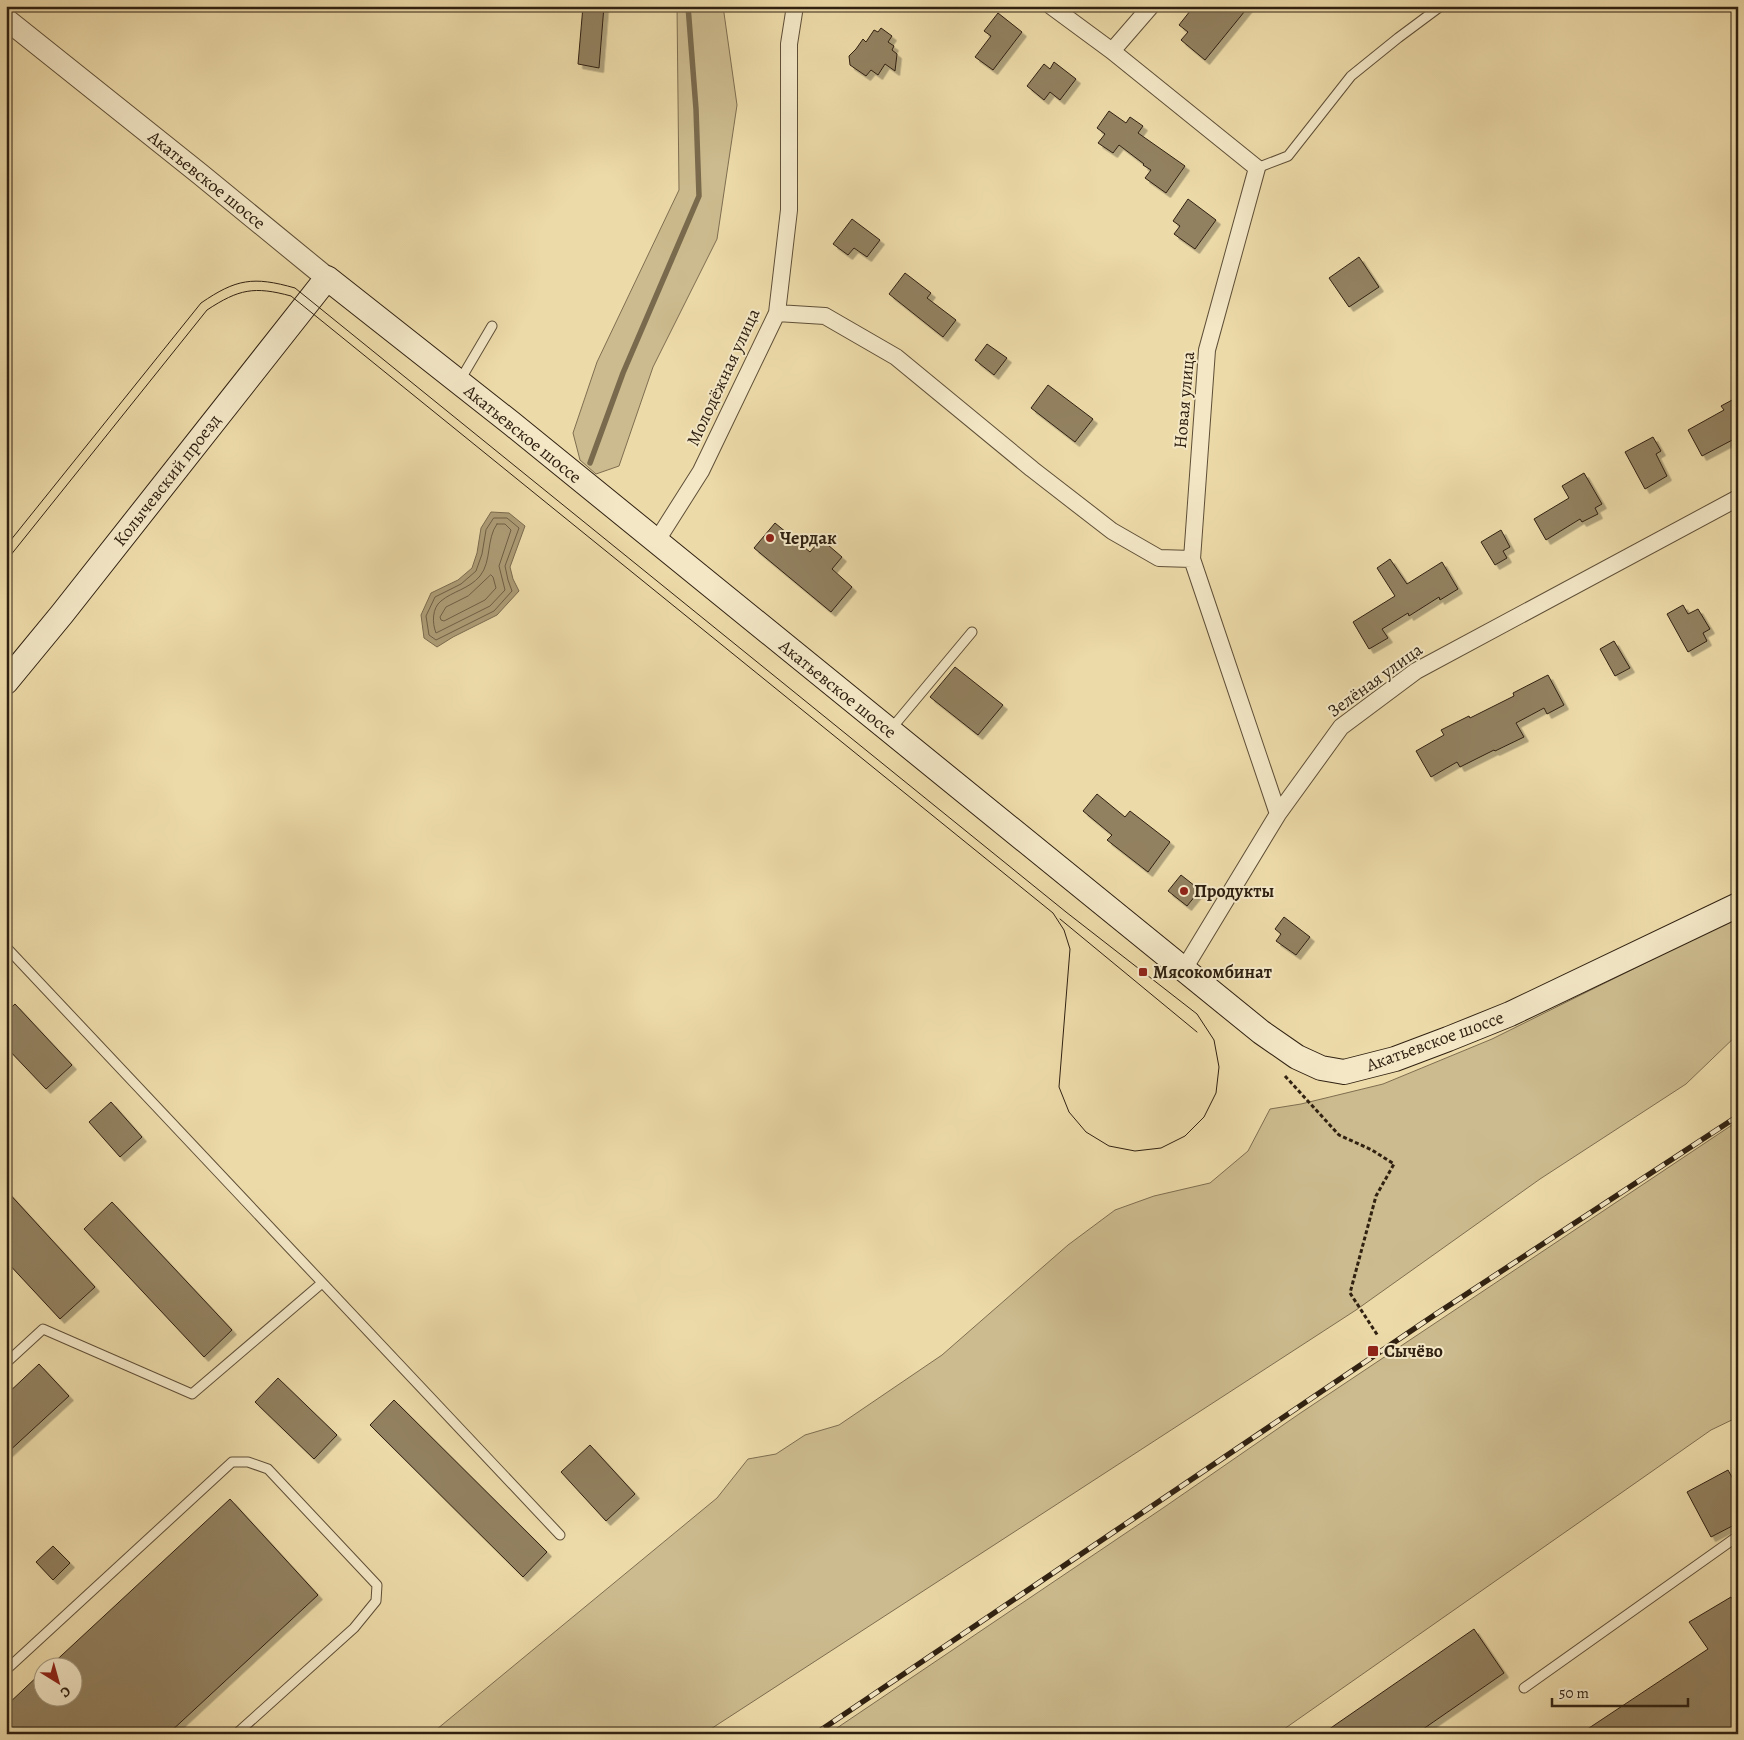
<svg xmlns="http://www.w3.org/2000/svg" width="1744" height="1740" viewBox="0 0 1744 1740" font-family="Alegreya,serif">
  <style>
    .green { fill: #ccbb8e; stroke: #7e6e50 }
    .water { fill: #ac9b75; stroke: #7a6a4d }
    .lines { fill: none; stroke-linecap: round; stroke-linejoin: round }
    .shore { stroke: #6e5e43; stroke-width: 1 }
    .stream { stroke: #7a6a4d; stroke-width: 5.5 }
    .building { fill: #928160; stroke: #302111; filter: url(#shadow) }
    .service-casing { stroke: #5f4f37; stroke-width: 11 }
    .minor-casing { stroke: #5f4f37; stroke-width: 18 }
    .tertiary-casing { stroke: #5f4f37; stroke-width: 23 }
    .secondary-casing { stroke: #302111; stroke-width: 26 }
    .path { stroke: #302111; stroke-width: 3; stroke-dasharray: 4 2.5; stroke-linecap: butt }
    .service { stroke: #f3e7c6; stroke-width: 9 }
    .minor { stroke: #f3e7c6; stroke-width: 16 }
    .tertiary { stroke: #f3e7c6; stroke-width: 21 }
    .secondary { stroke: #f3e7c6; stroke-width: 24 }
    .tram { stroke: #302111; stroke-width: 1 }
    .rail-casing { stroke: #302111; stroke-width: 5.5 }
    .rail { stroke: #f3e7c6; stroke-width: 4; stroke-dasharray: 11; stroke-linecap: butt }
    .poi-dot { fill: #8f2418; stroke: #f3e7c6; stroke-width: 2 }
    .labels { text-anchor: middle; stroke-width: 4; stroke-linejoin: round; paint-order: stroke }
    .street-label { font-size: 18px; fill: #302111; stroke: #f3e7c6 }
    .poi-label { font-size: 18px; font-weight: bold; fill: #302111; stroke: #f3e7c6; text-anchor: start }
  </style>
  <defs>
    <filter id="shadow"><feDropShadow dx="4.5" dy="4.5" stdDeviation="0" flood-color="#0004"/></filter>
  </defs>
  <rect width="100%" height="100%" fill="#ecdaa8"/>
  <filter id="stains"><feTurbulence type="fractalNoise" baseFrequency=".004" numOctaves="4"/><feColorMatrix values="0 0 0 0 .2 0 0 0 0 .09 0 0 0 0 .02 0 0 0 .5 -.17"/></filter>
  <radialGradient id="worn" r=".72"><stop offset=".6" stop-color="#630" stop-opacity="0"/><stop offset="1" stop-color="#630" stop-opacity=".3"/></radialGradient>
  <!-- green -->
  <path class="green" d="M677,6H723L737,105L717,239L653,367L619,466L596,474L580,460L573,433L597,362L679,190Z
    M1738,917V1034L1686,1084L1540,1179L1356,1310L703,1734H431L717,1498L748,1459L776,1454L805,1435L839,1425L942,1355L1068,1245L1115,1210L1154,1196L1210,1183L1248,1151L1270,1109L1301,1104L1383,1084L1492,1039Z
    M1738,1121V1417L1711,1430L1277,1734H828L1163,1508L1299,1414Z"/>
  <!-- water -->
  <path class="water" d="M491,512L509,513L525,526L510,567L513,579L519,591L497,615L453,637L437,647L424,638L421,615L431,593L458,580L472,568L477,553L481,528Z"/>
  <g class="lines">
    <!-- shore -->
    <path class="shore" d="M494,518H507L519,528L505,566L508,580L512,591L494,611L436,640L429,635L426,616L435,597L461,584L476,571L482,554L486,530Z
      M497,524H505L511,530L499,566L505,590L490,606L436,633C432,623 432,608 441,601C453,591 469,589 480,576C492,561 486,539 497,524Z
      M491,575L493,577L496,588L485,600L444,621L441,620L440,617L446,607L468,596Z"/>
    <!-- stream -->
    <path class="stream" d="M590,463L623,373L699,196L696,109L688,6"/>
  </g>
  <!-- building -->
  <path class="building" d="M583,6H604L599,68L578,64Z
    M1194,6H1249L1205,60L1181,40L1188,32L1179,25Z
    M998,13L1022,32L993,70L975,57L991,36L984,31Z
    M881,28L892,36L888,42L894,46L892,50L897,54L895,71L885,64L878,75L871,70L866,76L850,65L849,56L856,49L863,39L866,42L874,30L878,32Z
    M1054,62L1076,79L1060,100L1050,92L1044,100L1027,86L1044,64L1050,69Z
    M1109,111L1126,123L1130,117L1143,126L1138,133L1185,166L1166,193L1145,178L1151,170L1143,165L1144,164L1119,145L1113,153L1098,143L1105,134L1097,128Z
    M1188,199L1216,220L1195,249L1174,234L1180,226L1173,221Z
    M852,219L880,240L867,257L854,248L848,255L833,244Z
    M1359,257L1379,287L1349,307L1329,278Z
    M905,273L931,293L927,298L956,320L943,337L889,294Z
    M987,344L1007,358L994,375L975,360Z
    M1048,385L1093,419L1075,442L1031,408Z
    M1734,399L1736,404L1738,403V437L1702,456L1688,430L1724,410L1721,406Z
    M1653,437L1661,451L1656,454L1667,476L1645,489L1625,452Z
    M1584,473L1602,504L1595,508L1598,514L1582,522L1580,519L1546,540L1534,519L1569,498L1562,486Z
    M775,523L810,552L821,539L842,557L832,569L852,587L831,612L754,548Z
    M1501,530L1510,547L1503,551L1507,558L1495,565L1481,542Z
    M1390,559L1407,584L1442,562L1458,589L1440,600L1439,597L1409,616L1408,613L1382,629L1388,638L1369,649L1353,622L1395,596L1377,568Z
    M1683,605L1688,614L1698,609L1710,629L1703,633L1707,641L1688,652L1667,614Z
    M1614,641L1630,668L1615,676L1600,649Z
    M955,667L1003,705L978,735L930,697Z
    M1548,675L1564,705L1547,714L1544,708L1516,723L1524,737L1495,751L1494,750L1460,767L1457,762L1431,777L1416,751L1444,735L1441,730L1469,716L1470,718L1514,696L1513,693Z
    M1097,794L1125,817L1130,811L1170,842L1148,872L1107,840L1112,835L1083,811Z
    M1181,875L1200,890L1187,906L1168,891Z
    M1284,917L1310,937L1296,955L1276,941L1281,934L1275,929Z
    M15,1004L72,1065L46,1089L6,1047V1012Z
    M111,1102L142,1137L120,1157L89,1122Z
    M6,1190L95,1287L60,1319L6,1261Z
    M112,1202L232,1330L204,1357L84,1229Z
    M39,1364L69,1396L6,1454V1395Z
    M278,1378L337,1435L314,1459L255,1402Z
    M394,1400L547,1552L523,1577L370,1425Z
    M590,1445L635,1494L606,1521L561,1472Z
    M1728,1470L1738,1488V1523L1711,1537L1687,1492Z
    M230,1499L318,1595L168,1734H6V1706L42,1672V1698H72V1668H48Z
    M53,1546L70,1563L53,1580L36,1562Z
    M1731,1597L1738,1607V1734H1580L1708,1649L1689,1622Z
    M1474,1629L1504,1673L1416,1734H1322Z"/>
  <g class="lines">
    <!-- service casing -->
    <g class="service-casing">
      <path id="service" d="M1257,168L1288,156L1351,76L1398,38L1441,6
        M459,382L492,326
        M891,729L972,632
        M6,947L560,1535
        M6,1363L43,1329L192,1394L322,1283
        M6,1670L232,1462H248L268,1469L377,1585L376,1601L354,1628L236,1734
        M1524,1688L1738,1536"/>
    </g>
    <!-- minor casing -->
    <g class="minor-casing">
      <path id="minor" d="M1051,6L1112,51L1257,168L1207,350L1192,559L1278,814
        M1112,51L1151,6
        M777,313L825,316L896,357L1032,469L1112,531L1159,558L1192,559
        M656,542L701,471L777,313L789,210V44L795,6
        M1184,969L1278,814L1341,727L1416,671L1738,498"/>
    </g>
    <!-- tertiary casing -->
    <g class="tertiary-casing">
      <path id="tertiary" d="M6,19L200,174L327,278"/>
    </g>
    <!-- secondary casing -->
    <g class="secondary-casing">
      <path id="secondary" d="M6,682L62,614L327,278L511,423L1261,1032L1297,1057L1321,1068L1344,1072L1395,1059L1448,1039L1510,1014L1738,905"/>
    </g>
    <!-- path -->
    <path class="path" d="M1285,1076L1339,1135L1372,1150L1394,1164L1376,1196L1350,1293L1378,1336"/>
    <!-- service -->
    <use href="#service" class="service"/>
    <!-- minor -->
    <use href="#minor" class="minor"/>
    <!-- tertiary -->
    <use href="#tertiary" class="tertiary"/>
    <!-- secondary -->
    <use href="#secondary" class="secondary"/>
    <!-- tram -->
    <path class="tram" d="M6,546L201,303C236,279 253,276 295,288L1066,912L1197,1014L1214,1040L1219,1067L1216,1093L1204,1117L1185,1136L1161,1148L1135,1151L1109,1146L1086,1132L1069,1112L1059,1087L1070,949L1064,930L1053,913L291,296C254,286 239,289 207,310L6,561
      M1060,919L1197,1032"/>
    <!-- rail casing -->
    <g class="rail-casing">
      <path id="rail" d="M815,1734L1436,1314L1738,1116"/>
    </g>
    <!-- rail -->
    <use href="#rail" class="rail"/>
  </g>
  <!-- markers -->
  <g class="poi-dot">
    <circle cx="770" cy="538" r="5"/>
    <circle cx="1184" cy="891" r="5"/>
    <rect x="1138" y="967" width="10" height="10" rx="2.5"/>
    <rect x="1367" y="1345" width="12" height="12" rx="2.5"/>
  </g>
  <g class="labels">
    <!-- street labels -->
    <g class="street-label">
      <text transform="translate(207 180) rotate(39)" y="6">Акатьевское шоссе</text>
      <text transform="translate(723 377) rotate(-65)" y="6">Молодёжная улица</text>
      <text transform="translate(1184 400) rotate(-85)" y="6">Новая улица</text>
      <text transform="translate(523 434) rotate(39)" y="6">Акатьевское шоссе</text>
      <text transform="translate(167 480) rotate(-52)" y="6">Колычевский проезд</text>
      <text transform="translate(1375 680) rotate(-36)" y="6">Зелёная улица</text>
      <text transform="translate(838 689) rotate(39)" y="6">Акатьевское шоссе</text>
      <text transform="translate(1435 1041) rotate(-20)" y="6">Акатьевское шоссе</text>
    </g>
    <!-- poi labels -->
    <g class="poi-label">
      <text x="780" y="544">Чердак</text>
      <text x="1194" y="897">Продукты</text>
      <text x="1153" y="978">Мясокомбинат</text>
      <text x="1384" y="1357">Сычёво</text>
    </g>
  </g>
  <!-- margin -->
  <rect width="1744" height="1740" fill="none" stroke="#ecdaa8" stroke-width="25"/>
  <rect x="8" y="8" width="1729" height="1725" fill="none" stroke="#302111" stroke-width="2.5"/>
  <rect x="12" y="12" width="1719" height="1715" fill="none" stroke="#302111"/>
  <!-- north arrow -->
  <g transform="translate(58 1682) rotate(143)"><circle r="24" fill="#f3e7c6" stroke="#a5987e"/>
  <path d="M0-4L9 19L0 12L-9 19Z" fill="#8f2418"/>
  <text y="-8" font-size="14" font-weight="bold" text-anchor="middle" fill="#302111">С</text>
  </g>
  <!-- scale -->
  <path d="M1552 1698v8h136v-8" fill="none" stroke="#302111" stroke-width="2.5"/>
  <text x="1559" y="1698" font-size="15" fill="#302111" stroke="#f3e7c6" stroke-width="4" paint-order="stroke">50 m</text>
  <rect width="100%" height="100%" filter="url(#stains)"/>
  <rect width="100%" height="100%" fill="url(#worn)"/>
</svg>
